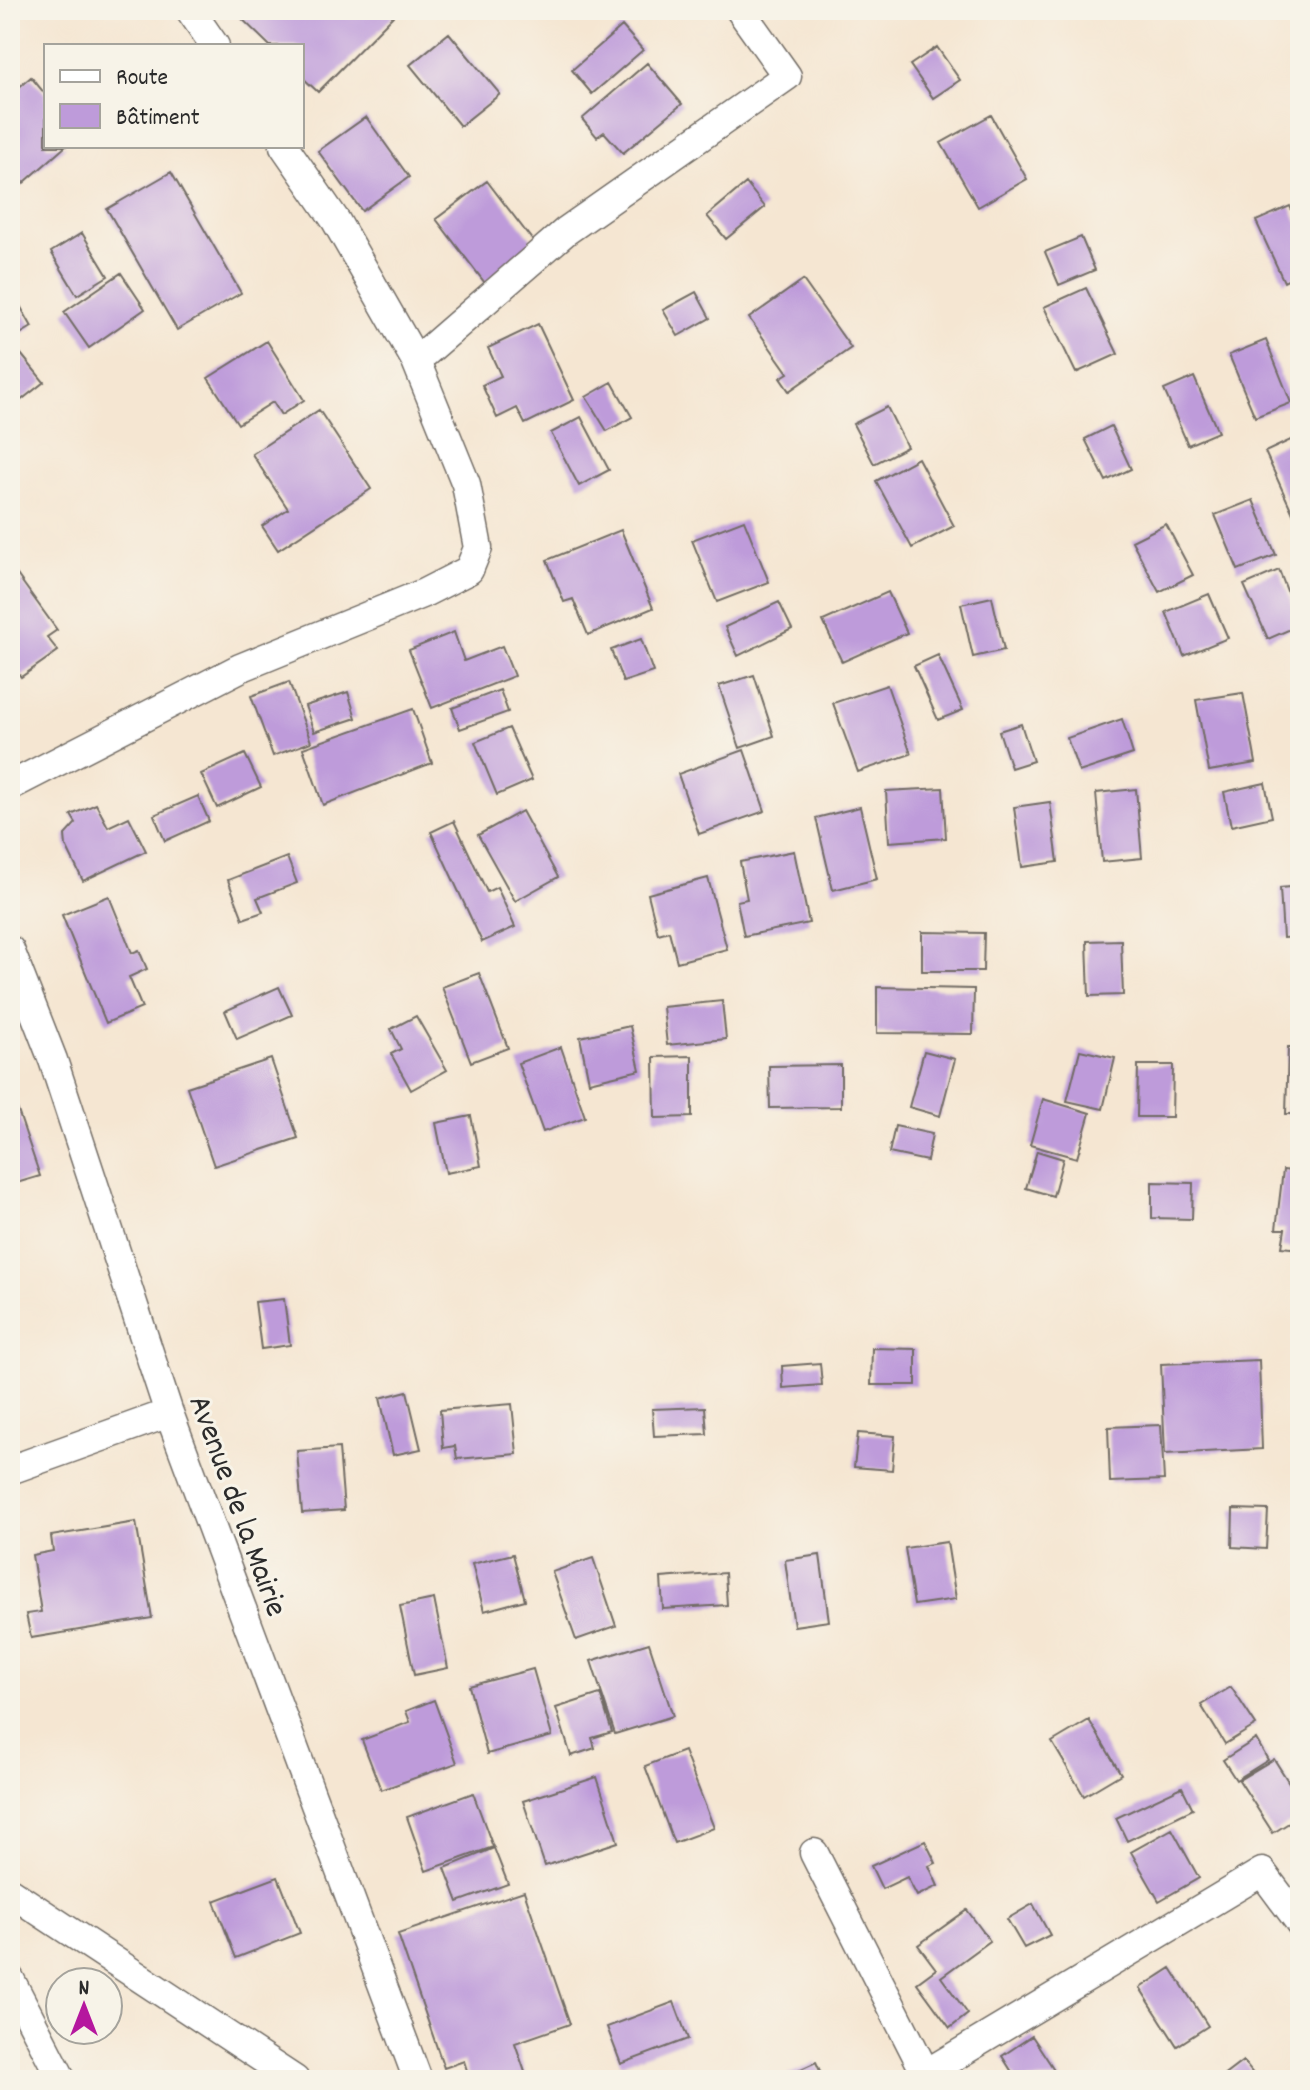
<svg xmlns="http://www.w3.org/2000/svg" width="1310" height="2090" viewBox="0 0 1310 2090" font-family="Dekko,sans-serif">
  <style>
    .building { fill: #be9bda }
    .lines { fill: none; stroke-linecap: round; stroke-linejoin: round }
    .minor-casing { stroke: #726c65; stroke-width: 31 }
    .minor { stroke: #fff; stroke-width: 28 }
    .labels { text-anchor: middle; stroke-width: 6; stroke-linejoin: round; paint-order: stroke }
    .street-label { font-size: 32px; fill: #2b2b2b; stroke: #f7f3e8 }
  </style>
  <rect width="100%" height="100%" fill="#f7f3e8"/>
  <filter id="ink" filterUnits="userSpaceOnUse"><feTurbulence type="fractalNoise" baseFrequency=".0125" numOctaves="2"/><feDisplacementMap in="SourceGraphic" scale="16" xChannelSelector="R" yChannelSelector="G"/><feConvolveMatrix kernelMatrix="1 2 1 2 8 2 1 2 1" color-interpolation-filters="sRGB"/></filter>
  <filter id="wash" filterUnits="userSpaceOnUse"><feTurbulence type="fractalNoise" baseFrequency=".006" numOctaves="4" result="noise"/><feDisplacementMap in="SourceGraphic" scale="32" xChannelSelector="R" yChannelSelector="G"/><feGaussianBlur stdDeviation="1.8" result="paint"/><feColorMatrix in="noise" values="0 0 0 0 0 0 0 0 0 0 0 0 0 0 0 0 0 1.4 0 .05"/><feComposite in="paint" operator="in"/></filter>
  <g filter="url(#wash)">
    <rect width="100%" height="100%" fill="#f5e6d2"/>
    <g id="blocks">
      <!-- building -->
      <path class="building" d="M233,10H387L393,16L318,92L302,77V46H270Z
        M622,26L643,50L592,94L572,70Z
        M449,33L500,94L460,126L410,65Z
        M937,47L960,80L933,98L910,65Z
        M647,63L682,104L623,153L604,132L597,137L582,119Z
        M31,77L46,95V146H66L10,195V95Z
        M991,115L1027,179L978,207L941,143Z
        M366,117L409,177L362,211L318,151Z
        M171,172L241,293L177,330L107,209Z
        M487,181L536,245L485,283L436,219Z
        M746,183L765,207L726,239L707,216Z
        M1290,206L1300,227V274L1284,282L1256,221Z
        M82,233L108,276L77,295L51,252Z
        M1081,237L1095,270L1059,285L1045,252Z
        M121,273L145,309L89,348L64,312Z
        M803,280L851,348L789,391L780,378L788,373L749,318Z
        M10,288L32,327L10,340Z
        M1086,288L1118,354L1076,373L1044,307Z
        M696,292L710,318L678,336L663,310Z
        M538,324L574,400L525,424L517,408L497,418L482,385L501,376L488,348Z
        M1266,340L1291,403L1255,417L1229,355Z
        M267,341L304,400L281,415L273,402L238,424L208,378Z
        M21,354L44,382L10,409V363Z
        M1194,377L1218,432L1188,445L1164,390Z
        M612,382L632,417L607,431L586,397Z
        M887,407L907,447L874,464L853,424Z
        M319,410L371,489L278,550L262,526L288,509L252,454Z
        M581,417L609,470L579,486L551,433Z
        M1111,426L1131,469L1106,481L1085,439Z
        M1297,437L1300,445V529L1265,452Z
        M918,458L954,526L912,548L876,481Z
        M1253,500L1276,555L1238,570L1215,515Z
        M744,520L769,582L717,602L692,540Z
        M1166,524L1193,575L1159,592L1132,541Z
        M621,530L653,608L588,635L573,599L564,602L547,560Z
        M10,565L57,630L47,637L58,651L21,677L10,662Z
        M1279,570L1300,625L1268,639L1244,585Z
        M888,592L907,633L842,662L823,621Z
        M1209,594L1228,638L1184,656L1166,612Z
        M992,597L1004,650L973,657L961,604Z
        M779,602L792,629L738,656L725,627Z
        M454,632L464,661L502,646L514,676L432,708L409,650Z
        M641,639L653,672L623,682L611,650Z
        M938,655L963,710L938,720L914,666Z
        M754,675L774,736L740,748L719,686Z
        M289,682L311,742L273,756L251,696Z
        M887,685L911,754L858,772L833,703Z
        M500,690L508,712L460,729L452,708Z
        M348,692L356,718L314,732L305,706Z
        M1243,693L1256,763L1209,771L1196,700Z
        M413,709L432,763L323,805L303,748Z
        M1122,719L1133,754L1079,772L1067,738Z
        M1021,724L1033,761L1011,768L999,731Z
        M509,728L532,780L497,795L475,742Z
        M744,750L765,811L699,834L678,774Z
        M245,754L261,787L217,808L201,774Z
        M1265,783L1272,817L1231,826L1224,792Z
        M943,788L946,838L889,842L886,791Z
        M1136,789L1142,858L1102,862L1096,793Z
        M198,796L209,821L165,841L154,815Z
        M1050,802L1058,862L1022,867L1014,807Z
        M96,804L108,827L129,817L146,851L83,881L66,846L65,835L76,823L71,815Z
        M860,807L877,879L833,890L816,818Z
        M522,811L558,877L515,901L478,835Z
        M454,821L487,892L497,887L515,927L482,942L431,832Z
        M794,851L809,923L744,936L737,901L747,899L740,862Z
        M287,857L297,883L257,898L263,912L243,919L228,880Z
        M708,878L727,949L677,962L669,931L658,934L648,894Z
        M1300,886V937L1283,938L1280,888Z
        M109,896L132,953L139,950L147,969L129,977L142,1008L106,1023L62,915Z
        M922,932L984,933L983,971H922Z
        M1121,940L1123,995L1089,996L1087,941Z
        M479,973L508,1048L471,1062L442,987Z
        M279,987L292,1015L237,1039L225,1011Z
        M877,987L974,989L973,1034L877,1033Z
        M722,1001L726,1039L667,1045L663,1007Z
        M416,1016L447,1070L411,1090L391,1054L401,1049L391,1029Z
        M630,1026L640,1070L589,1082L580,1037Z
        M561,1047L585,1117L543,1132L518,1063Z
        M1288,1047H1300V1114H1286Z
        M1080,1050L1115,1058L1103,1109L1067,1101Z
        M924,1051L955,1059L940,1116L909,1107Z
        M692,1056V1117L655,1118L654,1057Z
        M271,1059L298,1138L214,1166L187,1087Z
        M841,1065V1107L770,1108L769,1066Z
        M1138,1065H1173L1172,1117H1137Z
        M1043,1099L1090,1113L1077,1158L1030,1145Z
        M16,1105L40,1176L10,1185V1107Z
        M471,1116L481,1166L446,1173L436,1123Z
        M895,1126L932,1134L927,1161L889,1153Z
        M1037,1151L1063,1159L1053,1196L1026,1188Z
        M1283,1170L1300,1172V1249L1282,1247L1285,1229H1276Z
        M1152,1182L1193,1183L1192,1219L1152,1218Z
        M284,1299L290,1345L261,1349L255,1302Z
        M872,1348L916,1349V1385H871Z
        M1259,1360L1262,1449L1165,1454L1161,1364Z
        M820,1363L822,1385L783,1388L782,1366Z
        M407,1391L421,1449L393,1455L380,1398Z
        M512,1404L517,1454L457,1459L455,1446L443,1448L440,1410Z
        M705,1407L707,1434L654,1436L652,1409Z
        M1161,1425L1164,1480L1110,1482L1108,1427Z
        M858,1433L895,1436L892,1470L854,1467Z
        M339,1448L344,1510L302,1513L297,1451Z
        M1233,1509L1268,1510L1266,1549L1232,1547Z
        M136,1522L152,1618L31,1638L26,1614L41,1612L32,1555L53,1551L51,1536Z
        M947,1542L956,1599L914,1605L905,1548Z
        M513,1554L525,1600L484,1611L472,1564Z
        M820,1555L829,1621L794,1626L785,1560Z
        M593,1558L616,1626L576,1640L552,1572Z
        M725,1573L727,1605L663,1609L661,1578Z
        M434,1599L448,1668L414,1675L400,1606Z
        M649,1643L673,1716L615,1734L591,1661Z
        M533,1669L552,1736L487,1754L469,1686Z
        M1231,1687L1256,1725L1225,1744L1201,1705Z
        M600,1694L612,1732L592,1738L595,1748L571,1756L556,1708Z
        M434,1700L457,1763L381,1790L362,1740L410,1722L406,1711Z
        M1089,1720L1121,1774L1084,1796L1052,1742Z
        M1256,1739L1268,1760L1236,1780L1223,1760Z
        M684,1751L714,1828L674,1843L645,1766Z
        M1274,1759L1300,1800V1816L1273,1833L1239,1780Z
        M597,1777L618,1842L545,1866L523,1801Z
        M1182,1787L1193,1809L1127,1841L1116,1818Z
        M473,1793L493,1847L426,1871L407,1817Z
        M1172,1829L1199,1878L1159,1901L1131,1852Z
        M925,1841L936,1863L929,1866L938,1886L917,1896L907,1877L882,1889L871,1866Z
        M494,1848L508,1884L458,1902L445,1868Z
        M278,1877L300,1933L236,1958L214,1901Z
        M524,1891L570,2024L515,2043L526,2075L513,2080H470L464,2061L444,2068L398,1934Z
        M1033,1904L1050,1935L1024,1948L1007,1919Z
        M967,1910L990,1941L941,1977L968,2014L950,2028L917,1983L936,1969L918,1945Z
        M1171,1968L1208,2026L1177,2046L1140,1988Z
        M674,2002L688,2039L621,2064L607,2027Z
        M1032,2036L1061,2080H1017L1002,2056Z
        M1243,2061L1258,2080H1218Z
        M816,2062L824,2080H777Z"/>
    </g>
  </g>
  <g filter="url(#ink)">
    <use href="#blocks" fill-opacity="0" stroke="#726c65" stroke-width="2"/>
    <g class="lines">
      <!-- minor casing -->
      <g class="minor-casing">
        <path id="minor" d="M190,10L215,46
          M416,361L566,231L787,76L740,10
          M10,786L240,668L424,593L469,570L478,548L466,484L416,361L336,221L284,146
          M10,950L53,1060L169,1413L418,2080
          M10,1470L169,1413
          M814,1853L929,2080
          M10,1892L295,2080
          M10,1979L62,2080
          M925,2074L1262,1872L1300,1923"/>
      </g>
      <!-- minor -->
      <use href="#minor" class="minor"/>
    </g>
  </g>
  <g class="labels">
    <!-- street labels -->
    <g class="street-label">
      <text transform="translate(240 1505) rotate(70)" y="11">Avenue de la Mairie</text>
    </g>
  </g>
  <!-- margin -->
  <rect width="1310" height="2090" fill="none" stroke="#f7f3e8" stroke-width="40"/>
  <!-- legend -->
  <rect x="44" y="44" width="260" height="104" fill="#f7f3e8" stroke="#a5a39c" stroke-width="2"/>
  <rect x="60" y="70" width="40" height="12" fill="#ffffff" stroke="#a5a39c" stroke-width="2"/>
  <text x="116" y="84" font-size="24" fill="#2b2b2b">Route</text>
  <rect x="60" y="104" width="40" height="24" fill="#be9bda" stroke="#a5a39c" stroke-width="2"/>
  <text x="116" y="124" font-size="24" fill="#2b2b2b">Bâtiment</text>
  <!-- north arrow -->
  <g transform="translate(84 2006)"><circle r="38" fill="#f7f3e8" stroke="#a5a39c" stroke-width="2"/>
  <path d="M0-6L14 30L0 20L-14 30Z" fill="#b5179e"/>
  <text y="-12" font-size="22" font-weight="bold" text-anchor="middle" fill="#2b2b2b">N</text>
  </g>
</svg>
